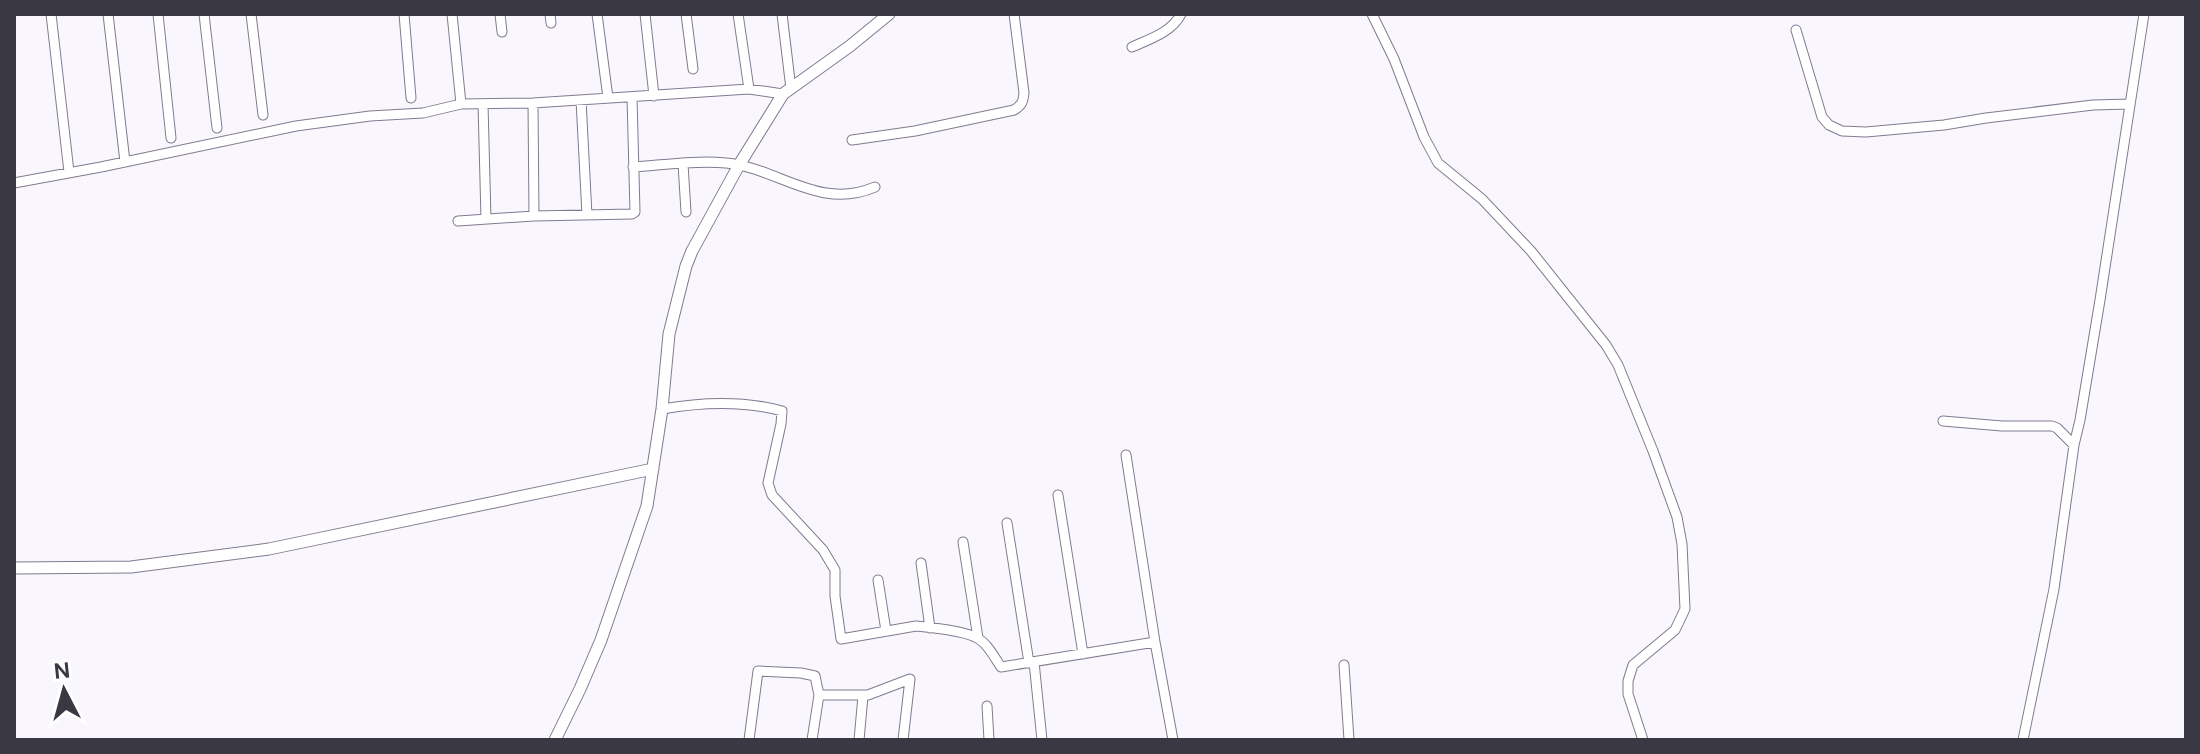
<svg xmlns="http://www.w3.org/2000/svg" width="2200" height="754" viewBox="0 0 2200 754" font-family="'DM Sans',sans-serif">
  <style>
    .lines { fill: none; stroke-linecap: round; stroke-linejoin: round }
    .minor-casing { stroke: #807a92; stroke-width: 11 }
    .tertiary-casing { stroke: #807a92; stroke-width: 13 }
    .minor { stroke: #fff; stroke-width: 9 }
    .tertiary { stroke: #fff; stroke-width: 11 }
  </style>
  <rect width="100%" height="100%" fill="#f9f7fd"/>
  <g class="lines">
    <!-- minor casing -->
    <g class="minor-casing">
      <path id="minor" d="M51,14L69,172
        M108,14L125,162
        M158,14L171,138
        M204,14L217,128
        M251,14L263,115
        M404,14L411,98
        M452,14L461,104
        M500,14L502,32
        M550,14L551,23
        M597,14L608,98
        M645,14L654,96
        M686,14L693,69
        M738,14L749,89
        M782,14L791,89
        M1372,14L1394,59L1424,137L1438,163L1482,199L1531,251L1606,345L1618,365L1653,451L1677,517L1682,544L1685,609L1675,630L1633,665L1628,681V694L1643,740
        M1796,30L1822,117L1829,125L1842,131L1866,132L1944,125L1986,118L2093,105L2130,104
        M1132,47C1150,39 1172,32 1181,14
        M581,100L587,215
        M533,103L534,216L632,214L635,212L632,97
        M483,104L486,219
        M852,140L915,131L1014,110C1022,105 1023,102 1024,93L1014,14
        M683,164L686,212
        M633,167C663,165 696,160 726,163C779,168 819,211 875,187
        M14,183L101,167L296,126L370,116L423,113L461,104L533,103L749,89L783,94
        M458,221L534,216
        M662,409C702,402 742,400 782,411L781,424L768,483L772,495L823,550L835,570V596L841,639L916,626C930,627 963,631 975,637C987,642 994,657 1001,667L1155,642
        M1943,421L2002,426H2052L2057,428L2074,445
        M1126,455L1155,642L1173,740
        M1058,495L1083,654
        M1007,523L1029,663
        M963,542L978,638
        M921,563L930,628
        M878,580L886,631
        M1034,662L1042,740
        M1344,665L1349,740
        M819,695H868L910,679L903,740
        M987,706L989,740
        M749,740L758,671L801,673L815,676L819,695L812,740
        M859,740L863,696
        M2023,740L2054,589L2074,445L2080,420L2100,300L2144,14"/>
    </g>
    <!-- tertiary casing -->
    <g class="tertiary-casing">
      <path id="tertiary" d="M14,568L131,567L269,549L653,469
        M555,740L580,689L601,640L647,506L662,409L669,334L686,266L692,251L739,165L783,94L850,46L889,14"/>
    </g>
    <!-- minor -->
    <use href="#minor" class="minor"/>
    <!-- tertiary -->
    <use href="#tertiary" class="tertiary"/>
  </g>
  <!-- border -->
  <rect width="2200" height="754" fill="none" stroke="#3a3843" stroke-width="32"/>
  <!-- north arrow -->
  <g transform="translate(64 690) rotate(354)" stroke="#ffffff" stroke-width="6" paint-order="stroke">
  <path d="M0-6L14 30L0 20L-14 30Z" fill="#3a3843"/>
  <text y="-12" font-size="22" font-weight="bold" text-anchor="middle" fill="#3a3843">N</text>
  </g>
</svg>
